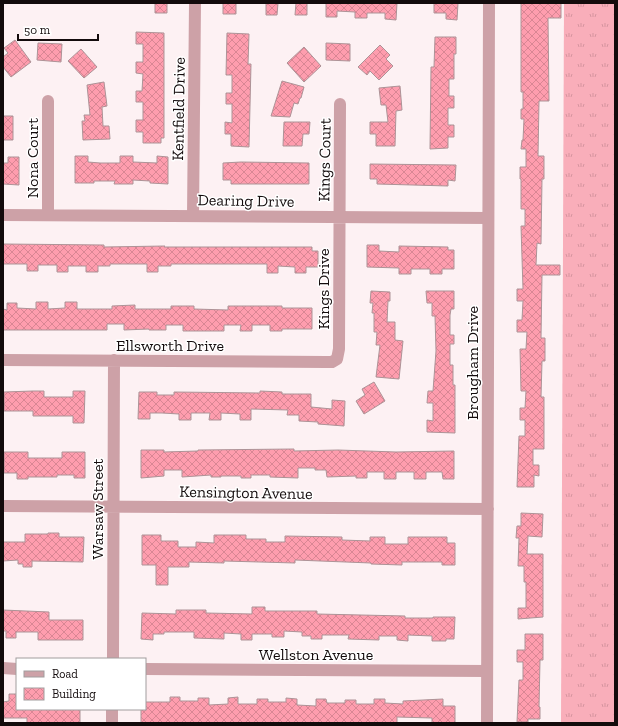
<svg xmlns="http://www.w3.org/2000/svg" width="618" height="726" viewBox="0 0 618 726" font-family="'Zilla Slab',serif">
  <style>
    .grass { fill: url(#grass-tufts) }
    .building { fill: url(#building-cross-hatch); stroke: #ad9397 }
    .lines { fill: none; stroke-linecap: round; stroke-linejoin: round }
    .minor { stroke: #cda1a7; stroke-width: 12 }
    .labels { text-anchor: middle; stroke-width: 3; stroke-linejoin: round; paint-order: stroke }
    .street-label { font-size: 16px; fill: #130b0c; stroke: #fff }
  </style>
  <defs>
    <pattern id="grass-tufts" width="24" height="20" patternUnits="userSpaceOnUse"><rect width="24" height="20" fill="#f9aeba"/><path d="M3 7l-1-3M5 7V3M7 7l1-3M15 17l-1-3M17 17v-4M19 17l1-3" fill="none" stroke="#d5949f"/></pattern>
    <pattern id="building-cross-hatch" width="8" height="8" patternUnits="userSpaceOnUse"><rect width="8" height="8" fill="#fe9dae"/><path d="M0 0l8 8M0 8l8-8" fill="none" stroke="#d98694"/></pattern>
  </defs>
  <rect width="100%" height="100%" fill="#fdf1f3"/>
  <!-- grass -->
  <path class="grass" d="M564,3H615V723H561Z"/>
  <!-- building -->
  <path class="building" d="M155,3H167V13H155Z
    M223,3H236V14H223Z
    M266,3H278L277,15H266Z
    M296,3H307V15H295Z
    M326,3H397L396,20L385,19V13H367V18H355V12L337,11V17H326Z
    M434,3H458L457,20L446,19V13H434Z
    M521,3H561V18H548L549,101H539L538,156H544V179H542L541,244L537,243L536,265H560V275H542L541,338H545V361H542L541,397H544V449H533V465H539V476L534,475V487H517L519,436H525V420H520V408H525L526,391H521L520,349H526L527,332H517V320H522L523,301H517V289H523L521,226H525V209H521V179H520V167H526V149H521L522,140H523L524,119H521V109H523V92H521Z
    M136,32L164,33V138H161V143H143V132H136V120H143V102H136V91H142L143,74L136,73V62H143V44H136Z
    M227,33L249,34L248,64H251L249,147L231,146V134H225V122L232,123V104H226V93H232V75H226Z
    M435,37H456V54H454V79H449V96H454V108H448V125H454V137H448V148L430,149L431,67H434Z
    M15,40L31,62L11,77L3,67V57L8,53L4,48Z
    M38,43L62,44L61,62L37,60Z
    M326,43L350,44V61L326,60Z
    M380,45L390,55L386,59L393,66L379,80L370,71L367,75L358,67Z
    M304,47L321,66L304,82L287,63Z
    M81,49L97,67L84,78L68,61Z
    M282,81L304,87L301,98H300L298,104L294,103L290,117L271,116Z
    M104,82L107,106L102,107L103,126H109L110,139L83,140L82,121H85L84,115H90L87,85Z
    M400,86L402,110L396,111L395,146H376V134H370V122H388L386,105H381L379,88Z
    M3,116H13V140H3Z
    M284,122H310L309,134H303L302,146H283Z
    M75,156H88V162L100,163H120V156H133V162L157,163V156L168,157V184L150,183V181L133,180V184H114L115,181H94V183H75Z
    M8,157H19V185L3,184V163H8Z
    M241,162L309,163V184H231V180H223V163Z
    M370,164L456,165L455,181L448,180V186L377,184V179H370Z
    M3,244L104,245V247L165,246L164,247H312V251H318V267H306V273H295V267L278,266V273H267V264H171V266H158V272H147V264H110V266H98V272H86V266H68V272H57V265H38V271H27V264H3Z
    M367,245H379V251L399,252V246L448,247V250H454V269H442V274H430V269H411V274H399V268L367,267Z
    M371,291L390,292V301H388L387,322H395V340L403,341L399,379L376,377L380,345H376L377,332H374V313H372L373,303H370Z
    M426,291H454V309H451L450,315V335H454V344H450V365H453V385H455V433L427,432V420L433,421V403H427L428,391H433L436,351L435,316H432V303H427Z
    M36,302H48V309L65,308V302H77V309H112V306L135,305V309H171V306H194V309L228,310V306H282V308H312V329H282V331H270V325H252V331H240L241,325H224V331H183V325H166V330H149V329L124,330V324H107V330H3V309L7,310V303H17V308L36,309Z
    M374,382L385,401L364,414L356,401L365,395L362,389Z
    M33,391H44V397H73V391H85L84,423H73V416H33V411H4V392Z
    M260,391L282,392V394H311V407L332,409V400L345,401L344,426L318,424V422L299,421V415H287L288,410L251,409V420H240V414L221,413V420H209L210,413H191V420H179V414L162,413H150V419H138L139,392H157V395H174V392L260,393Z
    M294,449V451L338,450L396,452L454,451V479H443L442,472H426V479H414V472H396V479H384V472H367V478H356V476L327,477L326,470H315V468H298V478L270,477V475H251V478H241V476H221V477H211V475L182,477V470H164V476L141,478V450H164V452L198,451V450Z
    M4,452H28V458H62V452H85V478H74V475H57V477H28V479H17V473H4Z
    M521,513L543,514L542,537L528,536L527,554H543V617L518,619V608H526V582H524V566H518L519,538H516L517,526H521Z
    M48,533H59V537H84L83,562L32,561V567H23V564H18V560L3,561V542H25V534H48Z
    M142,535H161V541H178V547H196V542L214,543V535H246V539H266V542H285V536L342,537V540L370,541V537H385V544H408V537H447V543H455V565H442V562H402V565L371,564V563L295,560V563L224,561V563L189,562V567H168V585H156V565H142Z
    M252,607H265V611H317V614L405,616V618H433V617H455L454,639H446V641H432V636L408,635V641L397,640V636H379V640L348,639L349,635H322V639H311V636H302V632L284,631V637H272V634H252V640H241V634L224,633V639L194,638V632H164V634H153V640L141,639L142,613L176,614V610H206V613L252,614Z
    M3,610L49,612V620H83V640H38V632H16V638H6V631H3Z
    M525,634H543V660H540L539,707H540V719H528V722H517L519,680H523V662H517V650H525Z
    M9,694H17V709H80V723H27V718H3V702L9,701Z
    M170,697H180V701H198V698H209V705L228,704V698L238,697V704H257V699H268V702H286V698L297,699V705L316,706V699H326L327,703H345V700H356V704H374V699H385V703L403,704V701L443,699V706H455V723H432V718L397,717V723H141V709H145V702H170Z"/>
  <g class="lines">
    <!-- minor -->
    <path class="minor" d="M3,215L488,218
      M48,215V101
      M193,216L195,3
      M3,360L326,362H332L337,359L339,349L340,104
      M3,506L488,509
      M113,659L114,360
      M3,668L17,669
      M145,669L487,671
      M112,723V709
      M487,723L489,3"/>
  </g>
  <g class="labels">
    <!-- street labels -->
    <g class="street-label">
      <text transform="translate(178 109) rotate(-89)" y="6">Kentfield Drive</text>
      <text transform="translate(32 158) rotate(-90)" y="6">Nona Court</text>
      <text transform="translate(324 160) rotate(-89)" y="6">Kings Court</text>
      <text transform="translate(246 200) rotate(1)" y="6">Dearing Drive</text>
      <text transform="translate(323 289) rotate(-90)" y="6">Kings Drive</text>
      <text x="170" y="351">Ellsworth Drive</text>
      <text transform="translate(472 363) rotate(-90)" y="6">Brougham Drive</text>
      <text transform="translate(246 492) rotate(1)" y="6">Kensington Avenue</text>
      <text transform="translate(97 509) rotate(-90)" y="6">Warsaw Street</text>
      <text x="316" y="660">Wellston Avenue</text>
    </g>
  </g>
  <!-- border -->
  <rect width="618" height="726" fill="none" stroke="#130b0c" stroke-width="8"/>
  <!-- legend -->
  <rect x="16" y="658" width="130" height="52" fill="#ffffff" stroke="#a19d9e"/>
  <rect x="24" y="671" width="20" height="6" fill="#cda1a7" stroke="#a19d9e"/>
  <text x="52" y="678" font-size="12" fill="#130b0c">Road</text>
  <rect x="24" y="688" width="20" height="12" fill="url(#building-cross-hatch)" stroke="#a19d9e"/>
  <text x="52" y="698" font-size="12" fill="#130b0c">Building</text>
  <!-- scale -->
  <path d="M18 34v6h80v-6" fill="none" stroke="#130b0c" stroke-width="2"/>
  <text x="24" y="34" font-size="12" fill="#130b0c" stroke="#ffffff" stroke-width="3" paint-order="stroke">50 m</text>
</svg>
